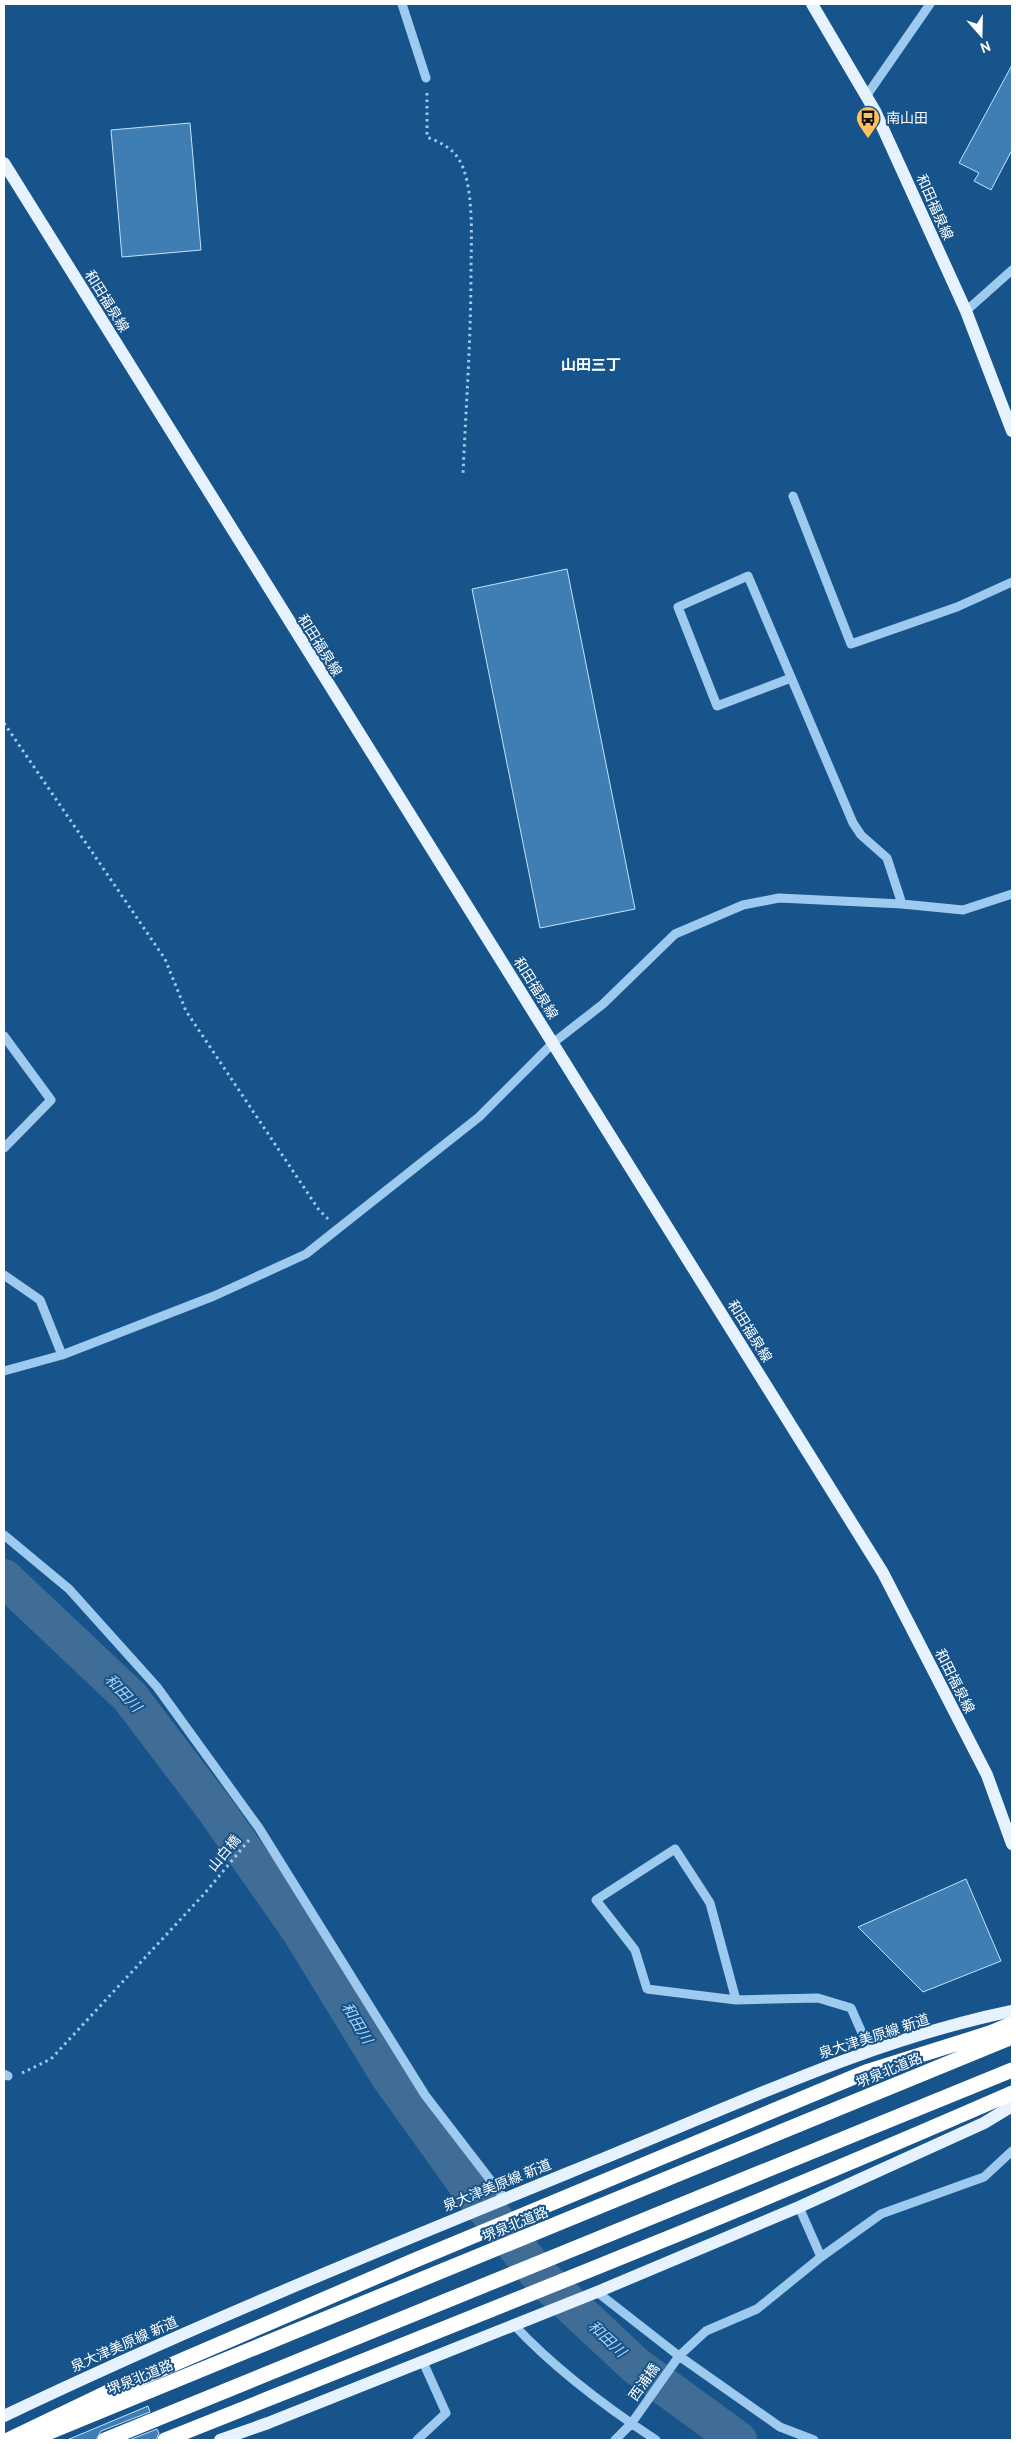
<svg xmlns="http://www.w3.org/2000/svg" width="1016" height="2444" viewBox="0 0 1016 2444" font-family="Overpass,'Noto Sans JP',sans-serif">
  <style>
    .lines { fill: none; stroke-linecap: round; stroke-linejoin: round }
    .river { stroke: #406d95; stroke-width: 38 }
    .building { fill: #3e7eb4; stroke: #c5e2fb }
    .path { stroke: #9fcaef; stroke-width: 3; stroke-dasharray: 2.5 4; stroke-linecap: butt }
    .minor { stroke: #9fcaef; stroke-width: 9 }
    .major { stroke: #e7f2ff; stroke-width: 12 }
    .highway { stroke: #fff; stroke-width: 15 }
    .labels { text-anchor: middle; stroke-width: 4; stroke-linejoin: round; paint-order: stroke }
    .poi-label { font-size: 14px; fill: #fff; stroke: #16548b; text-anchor: start }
    .street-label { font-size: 14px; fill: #fff; stroke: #16548b }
    .neighbourhood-label { font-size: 15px; font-weight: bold; fill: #fff; stroke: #16548b }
    .water-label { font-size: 15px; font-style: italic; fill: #abd4f6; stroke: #16548b }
  </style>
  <rect width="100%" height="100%" fill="#16548b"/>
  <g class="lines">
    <!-- river -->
    <path class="river" d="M4,1578L130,1697L215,1809L300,1930L390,2077L468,2186L540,2276L635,2365L738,2440"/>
  </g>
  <!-- building -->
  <path class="building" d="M1012,65V150L991,190L974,181L979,173L959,163Z
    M190,123L201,250L122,257L111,130Z
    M567,569L635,909L540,928L472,589Z
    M966,1879L1001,1961L923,1992L858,1927Z
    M148,2406L150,2412L101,2431L96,2440H67Z
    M157,2429L159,2433L156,2440H129Z"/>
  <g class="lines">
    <!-- path -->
    <path class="path" d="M427,93V137C439,142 451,147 458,158C475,183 471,242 471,271C471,339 466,406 463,474
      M4,723L165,959L186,1011L319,1210L328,1219
      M22,2073L51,2059L205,1893L249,1840"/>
    <!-- minor -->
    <path class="minor" d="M402,4L426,78
      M867,95L930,4
      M966,311L1012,270
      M793,496L851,644L957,607L1012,582
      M791,678L717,706L678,607L748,576L853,823L861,835L887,858L902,904
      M4,1036L51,1100L4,1148
      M4,1275L40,1300L62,1355
      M4,1371L62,1355L214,1296L306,1254L479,1117L553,1043L603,1004L675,934L743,905L779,898L902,904L963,910L1012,894
      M4,1535L69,1589L157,1687L259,1828L425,2095L505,2199
      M736,2000L710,1903L675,1849L596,1900L635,1950L647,1989L736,2000L818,1998L851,2008L870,2051
      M4,2074L8,2076
      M821,2257L881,2214L984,2177L1012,2151
      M597,2292L679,2356L780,2427L814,2440
      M514,2325C555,2369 606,2407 656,2440
      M417,2440L446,2413L423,2362
      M615,2440L631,2424L679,2356L706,2331L757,2309L821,2257L799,2207"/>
    <!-- major -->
    <path class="major" d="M812,4L875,111L966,311L1012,431
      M4,163L883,1573L987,1775L1012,1844
      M4,2416C201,2322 404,2240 607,2157C740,2103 871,2040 1012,2011
      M220,2440L268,2423L597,2292L799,2207L984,2123L1012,2106"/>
    <!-- highway -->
    <path class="highway" d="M8,2440L106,2393L413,2261L866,2072L990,2033L1012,2024
      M30,2440L1012,2037
      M105,2440L1012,2070
      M165,2440C448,2327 733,2215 1012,2093"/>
  </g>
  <!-- icons -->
  <defs>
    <g id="bus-pin" transform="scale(1.25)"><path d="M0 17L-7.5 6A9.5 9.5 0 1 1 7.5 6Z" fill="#ffc15d" stroke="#16548b"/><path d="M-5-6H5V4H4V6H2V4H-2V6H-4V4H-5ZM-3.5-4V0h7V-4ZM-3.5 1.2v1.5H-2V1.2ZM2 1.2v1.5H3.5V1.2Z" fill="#111"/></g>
  </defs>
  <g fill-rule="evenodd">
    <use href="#bus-pin" x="868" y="118"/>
  </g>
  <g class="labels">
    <!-- poi labels -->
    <g class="poi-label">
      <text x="886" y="123">南山田</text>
    </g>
    <!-- street labels -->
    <g class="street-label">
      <text transform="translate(935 207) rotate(66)" y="5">和田福泉線</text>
      <text transform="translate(107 301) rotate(58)" y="5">和田福泉線</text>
      <text transform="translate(320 645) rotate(58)" y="5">和田福泉線</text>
      <text transform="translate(536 988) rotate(58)" y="5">和田福泉線</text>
      <text transform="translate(750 1331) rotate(58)" y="5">和田福泉線</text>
      <text transform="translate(955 1681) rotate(63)" y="5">和田福泉線</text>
      <text transform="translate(224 1853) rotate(-50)" y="5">山白橋</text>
      <text transform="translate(874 2036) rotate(-18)" y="5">泉大津美原線 新道</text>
      <text transform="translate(889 2070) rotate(-22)" y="5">堺泉北道路</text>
      <text transform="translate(497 2185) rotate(-22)" y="5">泉大津美原線 新道</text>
      <text transform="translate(515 2224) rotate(-22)" y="5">堺泉北道路</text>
      <text transform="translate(124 2344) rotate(-24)" y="5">泉大津美原線 新道</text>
      <text transform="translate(140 2377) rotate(-22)" y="5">堺泉北道路</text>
      <text transform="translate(644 2382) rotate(-55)" y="5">西浦橋</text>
    </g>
    <!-- neighbourhood labels -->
    <g class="neighbourhood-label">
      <text x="591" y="370">山田三丁</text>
    </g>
    <!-- water labels -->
    <g class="water-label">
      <text transform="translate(123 1693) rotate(47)" y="5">和田川</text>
      <text transform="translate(357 2023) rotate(59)" y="5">和田川</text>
      <text transform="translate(607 2339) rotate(43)" y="5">和田川</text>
    </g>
  </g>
  <!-- border -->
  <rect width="1016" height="2444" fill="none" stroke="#ffffff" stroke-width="10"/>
  <!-- north arrow -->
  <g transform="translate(981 35) rotate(160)" stroke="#16548b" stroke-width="4" paint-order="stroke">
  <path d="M0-4L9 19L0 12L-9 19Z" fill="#ffffff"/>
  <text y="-8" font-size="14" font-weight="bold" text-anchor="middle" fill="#ffffff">N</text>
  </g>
</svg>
